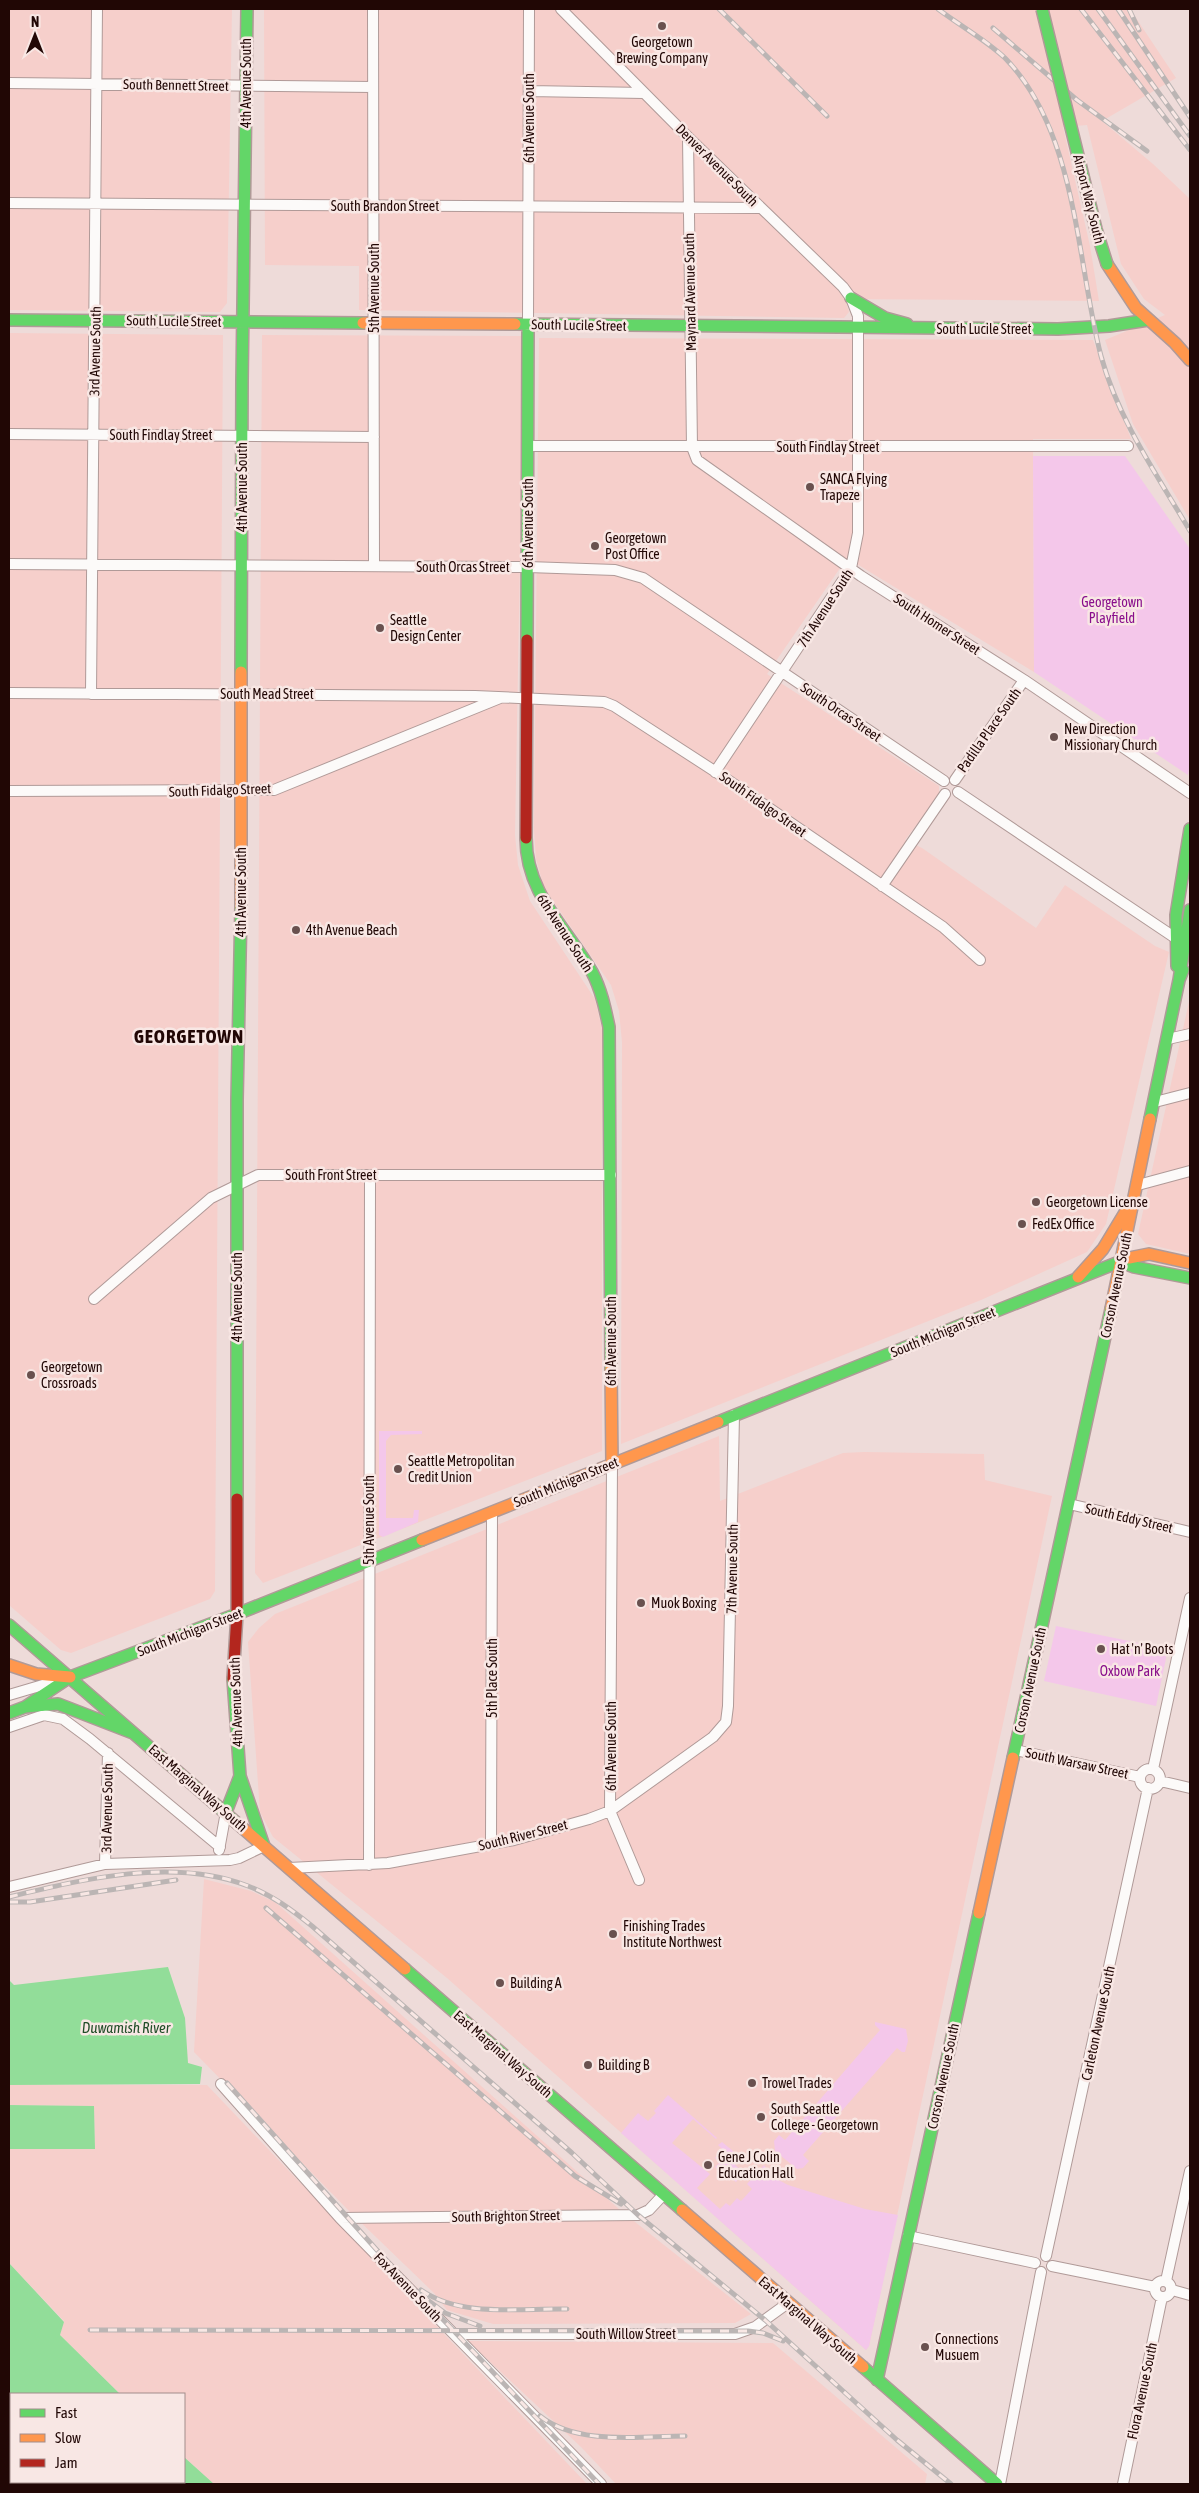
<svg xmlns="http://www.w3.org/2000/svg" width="1199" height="2493" viewBox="0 0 1199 2493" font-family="'Asap Condensed',sans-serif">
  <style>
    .built { fill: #f6cfcb }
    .green { fill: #f4c7ea }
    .water { fill: #92dd99 }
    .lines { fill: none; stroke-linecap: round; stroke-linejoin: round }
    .street-casing { stroke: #b09a98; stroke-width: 12 }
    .fast-casing { stroke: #b09a98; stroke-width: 14 }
    .slow-casing { stroke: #b09a98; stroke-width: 14 }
    .jam-casing { stroke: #b09a98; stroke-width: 14 }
    .street { stroke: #fcfaf9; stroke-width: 10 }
    .fast { stroke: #63d668; stroke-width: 11 }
    .slow { stroke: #ff974d; stroke-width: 11 }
    .jam { stroke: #b3261e; stroke-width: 11 }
    .rail-casing { stroke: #bbb5b4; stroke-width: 5 }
    .rail { stroke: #f8e7e4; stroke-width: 3; stroke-dasharray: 9; stroke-linecap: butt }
    .fast-bridge-casing { stroke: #b09a98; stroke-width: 14; stroke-linecap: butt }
    .fast-bridge { stroke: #63d668; stroke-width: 11 }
    .poi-dot { fill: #69514f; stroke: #f8e7e4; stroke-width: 2 }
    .labels { text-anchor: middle; stroke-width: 5; stroke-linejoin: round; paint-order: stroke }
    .poi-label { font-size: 14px; fill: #210705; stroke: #f8e7e4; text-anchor: start }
    .street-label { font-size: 14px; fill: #210705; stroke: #f8e7e4 }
    .park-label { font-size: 14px; fill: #890e8c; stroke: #f8e7e4 }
    .water-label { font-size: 15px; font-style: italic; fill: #214d28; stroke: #f8e7e4 }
    .district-label { font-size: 19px; font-weight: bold; letter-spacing: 1px; fill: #210705; stroke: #f8e7e4 }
  </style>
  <rect width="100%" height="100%" fill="#eedbd9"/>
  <!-- built -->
  <path class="built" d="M9,9H232L227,303L220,312L9,310Z
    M264,9H1130L1176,78L1102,121L1153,164L1190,199V520L1133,424L1105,340L1165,315L1144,299L1121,264L1087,125L1063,127L1090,246L1099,301L845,299L849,312L844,318L359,310V266L265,265Z
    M9,333L223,335L215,1591L210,1599L71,1653L61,1650L9,1605Z
    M262,335L524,336L515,835L518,865L530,901L595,999L602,1029V1451L263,1583L255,1573Z
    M539,338L1093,340L1131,439H1033L1034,672L847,558L767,674L939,786V795L905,840L922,848L1036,928L1065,885L1155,946L1169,952L1106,1224L1087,1252L981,1300L621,1444L622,1042L619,1011L611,985L544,888L536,859L534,830Z
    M1190,997V1254L1146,1244L1138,1234Z
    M719,1436L720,1501L843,1453L864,1452L984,1454L985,1480L1052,1496L869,2346L866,2350L447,1978L273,1837L260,1812L248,1642L259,1628L275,1614Z
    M204,1879L251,1891L275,1902L620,2210L751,2314L735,2323L512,2324H493L447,2310L434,2293L349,2211L194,2052Z
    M9,2085H207L587,2484H214L184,2457V2394H120L60,2335L64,2321L9,2263V2149H95L94,2106L9,2105Z
    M468,2341L773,2343L927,2474L925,2484H616L581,2447Z"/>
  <!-- green -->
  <path class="green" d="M1033,456H1125L1190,549V763L1188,775L1034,672Z
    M379,1431H422V1434L391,1435L386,1441V1518H413L414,1510H419L418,1522L383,1537L379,1535Z
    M1056,1626L1168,1649L1156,1706L1044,1681Z
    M875,2022L906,2029L908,2041L905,2052H902L897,2048L803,2155L809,2161L803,2168L797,2169L775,2151L774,2141L779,2135L785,2140L880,2030L875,2025Z
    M668,2095L717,2138L716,2139L693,2119L672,2143L710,2174L697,2188L720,2209L726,2203L730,2206L737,2198L741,2201L752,2189L747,2184L764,2165L773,2177L788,2185L865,2209L898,2215L869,2346L866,2350L621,2133L638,2113L648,2121L656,2113L654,2111Z
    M722,2142L739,2156L735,2165L741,2170L739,2172L742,2175L736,2182L715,2167L720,2162L715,2158L722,2149L718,2145Z"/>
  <!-- water -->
  <path class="water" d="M168,1967L185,2018L188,2063L202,2067L200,2084L9,2085V1980L14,1985Z
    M9,2105L94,2106L95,2149H9Z
    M9,2263L64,2322L60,2335L120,2394H11V2482H184V2457L214,2484H9Z"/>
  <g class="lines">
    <!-- street casing -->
    <g class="street-casing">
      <path id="street" d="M373,9L374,566
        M561,9L688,137L843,287L851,298L858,316V533L851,568L715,772
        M9,83L373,87
        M529,91L644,93
        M688,137L692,447L697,460L861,576L1024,680L1190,793
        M9,203L760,208
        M528,325L529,9
        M9,434L374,437
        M528,446H1128
        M9,564L528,567L615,570L643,578L944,781
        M9,693L475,696L604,702L614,706L719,774L943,927L980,960
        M91,694L97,9
        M955,780L1024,680
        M9,791L274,790L500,698
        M958,792L1174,937
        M882,886L945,794
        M1168,1039L1190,1034
        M1155,1102L1190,1093
        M1138,1185L1190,1171
        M94,1299L211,1198L258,1175H611
        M612,1464L610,1811L639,1880
        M1069,1504L1190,1532
        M9,1695L53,1682
        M9,1727L44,1715L63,1719L90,1739L220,1847
        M1015,1750L1140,1777
        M1153,1769L1190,1598
        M1140 1779a10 10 0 1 1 20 0a10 10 0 1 1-20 0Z
        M1160,1781L1190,1788
        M491,1844L492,1512
        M219,1850L226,1812
        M105,1864L108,1753
        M369,1865L370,1176
        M289,1868L388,1863L514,1840L589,1819L610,1811L713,1737L726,1722L728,1706L734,1415
        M9,1887L105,1864L230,1860L239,1858L264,1846
        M221,2084L340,2218L601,2484
        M340,2218L638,2215L649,2210L664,2194
        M908,2236L1035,2263
        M1046,2256L1148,1788
        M1052,2266L1155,2287
        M1155 2289a8 8 0 1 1 16 0a8 8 0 1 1-16 0Z
        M1166,2281L1190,2171
        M1172,2290L1190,2295
        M454,2334H735L755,2327L788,2303
        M1000,2484L1041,2272
        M1123,2484L1162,2297"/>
    </g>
    <!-- fast casing -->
    <g class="fast-casing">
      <path id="fast" d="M851,298L885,318L907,324
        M9,320L363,323
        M515,324L1058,329L1109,326L1148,320
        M527,640L528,325
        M241,672L242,381L247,9
        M526,838C526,894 566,927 592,972C601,989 605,1008 609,1027L611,1369
        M1177,966L1176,915L1190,829
        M1179,980L1190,910
        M1150,1119L1179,980L1183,970
        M1121,1262L1134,1267L1190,1278
        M718,1422L1129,1258
        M237,1499V1100L241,907
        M9,1625L238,1824
        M70,1677L237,1614L422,1540
        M233,1679L240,1776L264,1846
        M25,1707L58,1704L133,1733
        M9,1713L25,1707L70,1677
        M1013,1758L1111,1309
        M226,1812L240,1776
        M405,1969L682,2210
        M863,2367L997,2484
        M877,2380L979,1913"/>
    </g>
    <!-- slow casing -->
    <g class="slow-casing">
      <path id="slow" d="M1107,264L1136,308L1175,343L1190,360
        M363,323L515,324
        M241,907V672
        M1129,1258L1149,1254L1190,1263
        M1078,1277L1103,1249L1129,1206
        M1111,1309L1150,1119
        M611,1369L612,1464
        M422,1540L718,1422
        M9,1665L36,1674L70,1677
        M238,1824L405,1969
        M979,1913L1013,1758
        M682,2210L863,2367"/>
    </g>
    <!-- jam casing -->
    <g class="jam-casing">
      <path id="jam" d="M526,838L527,640
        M233,1679L237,1614V1499"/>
    </g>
    <!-- street -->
    <use href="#street" class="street"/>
    <!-- fast -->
    <use href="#fast" class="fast"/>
    <!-- slow -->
    <use href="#slow" class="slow"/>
    <!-- jam -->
    <use href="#jam" class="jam"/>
    <!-- rail casing -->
    <g class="rail-casing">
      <path id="rail" d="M719,9L827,116
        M938,9C959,25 986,40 1005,58C1078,133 1076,260 1101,356C1118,419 1157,475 1190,531
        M1081,9L1190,150
        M1098,9L1190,136
        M1118,9L1190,117
        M1129,9L1139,30
        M993,28L1077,100L1147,151
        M9,1897C83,1879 174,1857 248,1886C272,1895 292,1910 312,1926L572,2153L638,2215L765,2320L897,2440L951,2484
        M9,1902H30L176,1880
        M266,1908L575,2176L621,2204
        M227,2083L410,2287L445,2313L480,2326
        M421,2290C461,2318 521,2308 567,2309
        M434,2310L599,2484
        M90,2330L748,2331L763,2333L783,2341
        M540,2416C578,2446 640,2436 685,2436"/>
    </g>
    <!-- rail -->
    <use href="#rail" class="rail"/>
    <!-- fast-bridge casing -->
    <g class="fast-bridge-casing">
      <path id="fast-bridge" d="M1042,9L1096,229L1107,264"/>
    </g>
    <!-- fast-bridge -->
    <use href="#fast-bridge" class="fast-bridge"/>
  </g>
  <!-- markers -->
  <g class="poi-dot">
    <circle cx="662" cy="26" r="5"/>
    <circle cx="810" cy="487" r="5"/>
    <circle cx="595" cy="546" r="5"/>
    <circle cx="380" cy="628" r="5"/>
    <circle cx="1054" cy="737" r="5"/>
    <circle cx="296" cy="930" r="5"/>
    <circle cx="1036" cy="1202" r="5"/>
    <circle cx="1022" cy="1224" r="5"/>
    <circle cx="31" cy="1375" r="5"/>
    <circle cx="398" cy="1469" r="5"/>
    <circle cx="641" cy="1603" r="5"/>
    <circle cx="1101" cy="1649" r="5"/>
    <circle cx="613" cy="1934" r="5"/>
    <circle cx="500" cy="1983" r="5"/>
    <circle cx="588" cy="2065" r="5"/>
    <circle cx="752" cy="2083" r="5"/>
    <circle cx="761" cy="2117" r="5"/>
    <circle cx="708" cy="2165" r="5"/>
    <circle cx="925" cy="2347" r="5"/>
  </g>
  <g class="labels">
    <!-- poi labels -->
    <g class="poi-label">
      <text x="662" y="47" text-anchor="middle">Georgetown<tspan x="662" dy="16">Brewing Company</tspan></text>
      <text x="820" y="484">SANCA Flying<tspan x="820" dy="16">Trapeze</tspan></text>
      <text x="605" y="543">Georgetown<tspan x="605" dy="16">Post Office</tspan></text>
      <text x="390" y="625">Seattle<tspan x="390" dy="16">Design Center</tspan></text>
      <text x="1064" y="734">New Direction<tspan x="1064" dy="16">Missionary Church</tspan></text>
      <text x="306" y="935">4th Avenue Beach</text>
      <text x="1046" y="1207">Georgetown License</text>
      <text x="1032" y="1229">FedEx Office</text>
      <text x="41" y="1372">Georgetown<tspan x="41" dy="16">Crossroads</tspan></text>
      <text x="408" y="1466">Seattle Metropolitan<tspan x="408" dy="16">Credit Union</tspan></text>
      <text x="651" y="1608">Muok Boxing</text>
      <text x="1111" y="1654">Hat 'n' Boots</text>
      <text x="623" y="1931">Finishing Trades<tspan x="623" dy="16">Institute Northwest</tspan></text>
      <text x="510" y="1988">Building A</text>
      <text x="598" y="2070">Building B</text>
      <text x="762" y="2088">Trowel Trades</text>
      <text x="771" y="2114">South Seattle<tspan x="771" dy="16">College - Georgetown</tspan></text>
      <text x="718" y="2162">Gene J Colin<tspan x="718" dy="16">Education Hall</tspan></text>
      <text x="935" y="2344">Connections<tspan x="935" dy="16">Musuem</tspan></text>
    </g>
    <!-- street labels -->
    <g class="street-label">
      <text transform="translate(246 83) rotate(-90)" y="5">4th Avenue South</text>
      <text transform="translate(176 85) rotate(1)" y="5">South Bennett Street</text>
      <text transform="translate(529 118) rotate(-90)" y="5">6th Avenue South</text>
      <text transform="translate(717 165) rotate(45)" y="5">Denver Avenue South</text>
      <text transform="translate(1089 199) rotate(76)" y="5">Airport Way South</text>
      <text x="385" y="211">South Brandon Street</text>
      <text transform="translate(374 288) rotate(-90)" y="5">5th Avenue South</text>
      <text transform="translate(690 292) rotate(-91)" y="5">Maynard Avenue South</text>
      <text transform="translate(174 321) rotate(1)" y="5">South Lucile Street</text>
      <text transform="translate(579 325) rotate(1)" y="5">South Lucile Street</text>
      <text x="984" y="334">South Lucile Street</text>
      <text transform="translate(95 351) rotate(-89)" y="5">3rd Avenue South</text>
      <text x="161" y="440">South Findlay Street</text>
      <text x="828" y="452">South Findlay Street</text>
      <text transform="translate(242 487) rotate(-90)" y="5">4th Avenue South</text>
      <text transform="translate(528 523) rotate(-90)" y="5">6th Avenue South</text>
      <text x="463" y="572">South Orcas Street</text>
      <text transform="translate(825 608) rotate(-57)" y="5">7th Avenue South</text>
      <text transform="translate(937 624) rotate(33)" y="5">South Homer Street</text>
      <text x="267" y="699">South Mead Street</text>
      <text transform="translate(841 712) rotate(34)" y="5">South Orcas Street</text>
      <text transform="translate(989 730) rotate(-55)" y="5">Padilla Place South</text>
      <text transform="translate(220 790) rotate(-2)" y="5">South Fidalgo Street</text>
      <text transform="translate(763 804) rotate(35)" y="5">South Fidalgo Street</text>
      <text transform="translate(241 892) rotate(-90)" y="5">4th Avenue South</text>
      <text transform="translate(565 933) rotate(57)" y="5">6th Avenue South</text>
      <text x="331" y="1180">South Front Street</text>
      <text transform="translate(1116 1285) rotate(-78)" y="5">Corson Avenue South</text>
      <text transform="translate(237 1297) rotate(-90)" y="5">4th Avenue South</text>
      <text transform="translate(943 1332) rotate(-22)" y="5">South Michigan Street</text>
      <text transform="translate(611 1341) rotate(-90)" y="5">6th Avenue South</text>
      <text transform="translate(566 1482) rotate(-22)" y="5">South Michigan Street</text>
      <text transform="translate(1129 1518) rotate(13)" y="5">South Eddy Street</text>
      <text transform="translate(369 1520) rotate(-90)" y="5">5th Avenue South</text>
      <text transform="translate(732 1569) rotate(-89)" y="5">7th Avenue South</text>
      <text transform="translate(190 1632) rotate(-21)" y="5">South Michigan Street</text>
      <text transform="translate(492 1678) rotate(-90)" y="5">5th Place South</text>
      <text transform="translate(1030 1680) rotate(-78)" y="5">Corson Avenue South</text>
      <text transform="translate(236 1702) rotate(-92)" y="5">4th Avenue South</text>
      <text transform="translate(611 1746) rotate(-90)" y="5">6th Avenue South</text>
      <text transform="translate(1077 1763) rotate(12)" y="5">South Warsaw Street</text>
      <text transform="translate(198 1788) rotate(41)" y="5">East Marginal Way South</text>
      <text transform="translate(107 1808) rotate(-89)" y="5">3rd Avenue South</text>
      <text transform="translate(523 1835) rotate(-14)" y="5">South River Street</text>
      <text transform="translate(1098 2023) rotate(-78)" y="5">Carleton Avenue South</text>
      <text transform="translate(503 2054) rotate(41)" y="5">East Marginal Way South</text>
      <text transform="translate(943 2076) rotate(-78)" y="5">Corson Avenue South</text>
      <text transform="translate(506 2216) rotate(-1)" y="5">South Brighton Street</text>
      <text transform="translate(408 2287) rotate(46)" y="5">Fox Avenue South</text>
      <text transform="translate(808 2320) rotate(41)" y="5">East Marginal Way South</text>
      <text x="626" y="2339">South Willow Street</text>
      <text transform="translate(1142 2391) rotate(-78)" y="5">Flora Avenue South</text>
    </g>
    <!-- park labels -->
    <g class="park-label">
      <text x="1112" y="607">Georgetown<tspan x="1112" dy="16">Playfield</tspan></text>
      <text x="1130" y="1676">Oxbow Park</text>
    </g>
    <!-- water labels -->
    <g class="water-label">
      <text x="126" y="2033">Duwamish River</text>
    </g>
    <!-- district labels -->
    <g class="district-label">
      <text x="189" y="1043">GEORGETOWN</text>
    </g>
  </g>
  <!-- border -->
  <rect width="1199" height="2493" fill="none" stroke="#210705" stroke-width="20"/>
  <!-- legend -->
  <rect x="10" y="2393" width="175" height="90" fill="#f8e7e4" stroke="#a28d8b"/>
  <rect x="20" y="2409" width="25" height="8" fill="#63d668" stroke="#a28d8b"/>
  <text x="55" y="2418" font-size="15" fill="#210705">Fast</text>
  <rect x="20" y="2434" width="25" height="8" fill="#ff974d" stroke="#a28d8b"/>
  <text x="55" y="2443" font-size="15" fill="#210705">Slow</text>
  <rect x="20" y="2459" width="25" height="8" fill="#b3261e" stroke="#a28d8b"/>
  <text x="55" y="2468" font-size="15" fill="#210705">Jam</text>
  <!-- north arrow -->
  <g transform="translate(35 35)" stroke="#f8e7e4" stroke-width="4" paint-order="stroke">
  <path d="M0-4L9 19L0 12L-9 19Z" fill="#210705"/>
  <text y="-8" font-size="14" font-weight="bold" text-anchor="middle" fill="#210705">N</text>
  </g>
</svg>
